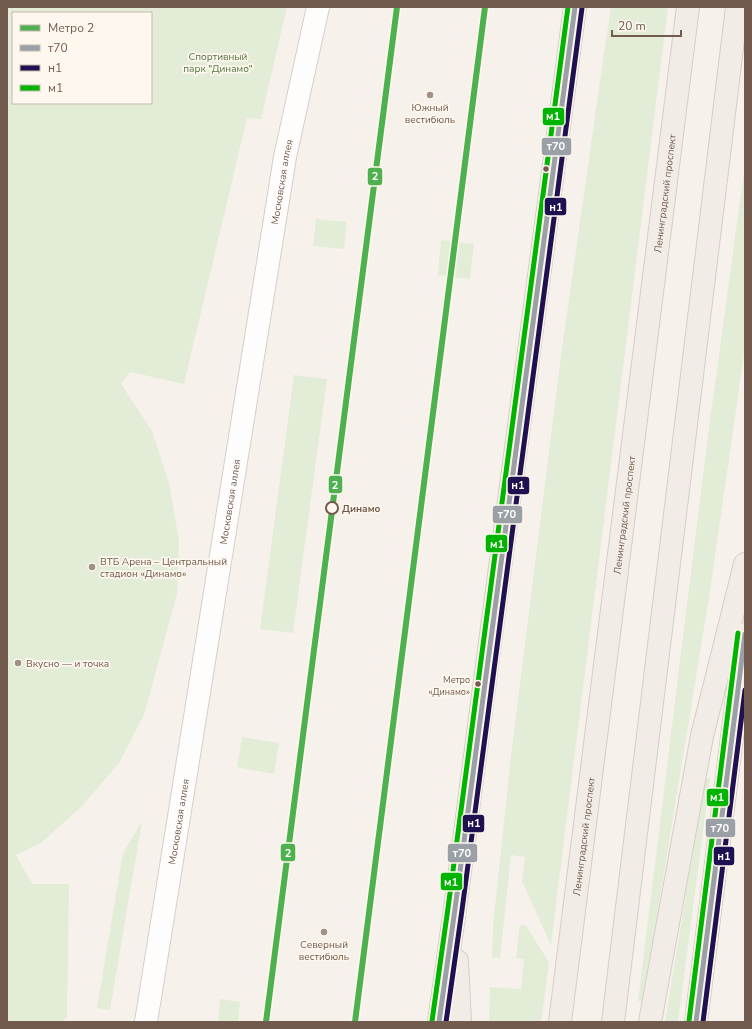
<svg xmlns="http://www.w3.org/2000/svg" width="752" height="1029" viewBox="0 0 752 1029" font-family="'Nunito Sans',sans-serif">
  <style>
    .green { fill: #e3ecd7; fill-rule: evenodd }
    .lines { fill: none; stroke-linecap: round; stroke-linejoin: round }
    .minor-casing { stroke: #d5cfc9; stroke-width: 24 }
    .major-casing { stroke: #d5cdc7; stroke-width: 24 }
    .minor { stroke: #fefdfc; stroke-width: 22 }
    .major { stroke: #f1ede6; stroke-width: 22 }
    .bus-1-casing { stroke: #fdf7ed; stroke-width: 8 }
    .bus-2-casing { stroke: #fdf7ed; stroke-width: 8 }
    .bus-3-casing { stroke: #fdf7ed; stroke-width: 8 }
    .bus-1 { stroke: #9aa0a6; stroke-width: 5 }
    .bus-2 { stroke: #1f1051; stroke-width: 5 }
    .bus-3 { stroke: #01b400; stroke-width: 5 }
    .metro-1-casing { stroke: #fdf7ed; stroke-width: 9 }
    .metro-1 { stroke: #4fb04f; stroke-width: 6 }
    .poi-dot { fill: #a09085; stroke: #fdf7ed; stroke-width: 1.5 }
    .bus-dot { fill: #725b4e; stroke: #fdf7ed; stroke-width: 1.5 }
    .stop-dot { fill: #fdf7ed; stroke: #725b4e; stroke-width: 2 }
    .labels { text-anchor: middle; stroke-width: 3.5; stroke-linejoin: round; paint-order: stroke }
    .bus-label { font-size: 9px; fill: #725b4e; stroke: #fdf7ed; text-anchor: end }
    .park-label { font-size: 10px; fill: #547747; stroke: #fdf7ed }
    .poi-label { font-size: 10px; fill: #725b4e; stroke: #fdf7ed }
    .street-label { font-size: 10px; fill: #725b4e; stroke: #fdf7ed }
    .stop-label { font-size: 10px; font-weight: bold; fill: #725b4e; stroke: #fdf7ed; text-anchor: start }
    .line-badge { stroke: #fdf7ed; stroke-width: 1.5 }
    .badge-label { font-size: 11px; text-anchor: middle; font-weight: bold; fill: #fff }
  </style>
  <rect width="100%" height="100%" fill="#f6f2eb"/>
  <!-- green -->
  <path class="green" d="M7,7H287L261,119L247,118L184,384L130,372L121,384L152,431L169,483L179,540L177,594L144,715L119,763L81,807L41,843L16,855L32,884H69L67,1016L63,1022H7ZM13,13H151V103H13Z
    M611,7H668L551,945L522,881L525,857L511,855L500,958H492L493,925L511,756L561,355L603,60Z
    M745,164V347L709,598L643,1001H638L707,443Z
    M316,219L347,222L344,249L313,246Z
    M441,240L474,244L470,279L438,275Z
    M294,375L327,379L293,633L260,629Z
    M242,737L279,743L274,774L237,767Z
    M705,778H710L678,1022H665Z
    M142,821L110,1010L97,1008L123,853Z
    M520,925L526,926L549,962L541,1022H489L490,987L521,989L524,959L516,958Z
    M220,999L240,1002L238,1022H218Z"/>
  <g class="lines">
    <!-- minor casing -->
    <g class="minor-casing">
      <g id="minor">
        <path id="s1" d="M146,1022L285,157L318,7"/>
      </g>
    </g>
    <!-- major casing -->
    <g class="major-casing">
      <g id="major">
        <path d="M457,961L460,1022"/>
        <path d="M439,1022L455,909L485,680L575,7"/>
        <path id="s2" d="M560,1022L688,7"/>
        <path d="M613,1022L737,7"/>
        <path d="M650,1022L702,736L745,564"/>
        <path d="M696,1022L745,634"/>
      </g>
    </g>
    <!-- minor -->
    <use href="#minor" class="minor"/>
    <!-- major -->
    <use href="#major" class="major"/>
    <!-- bus-1 casing -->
    <g class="bus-1-casing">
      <path id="bus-1" d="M439,1022L455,909L575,7
        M696,1022L745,634"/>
    </g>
    <!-- bus-2 casing -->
    <g class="bus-2-casing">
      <path id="bus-2" d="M446,1022L462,910L582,8
        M703,1022L745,690"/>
    </g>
    <!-- bus-3 casing -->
    <g class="bus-3-casing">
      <path id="bus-3" d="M432,1021L448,908L568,7
        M689,1021L738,633"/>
    </g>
    <!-- bus-1 -->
    <use href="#bus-1" class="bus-1"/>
    <!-- bus-2 -->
    <use href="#bus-2" class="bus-2"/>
    <!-- bus-3 -->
    <use href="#bus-3" class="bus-3"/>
    <!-- metro-1 casing -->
    <g class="metro-1-casing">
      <path id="metro-1" d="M266,1022L397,7
        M355,1022L485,7"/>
    </g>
    <!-- metro-1 -->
    <use href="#metro-1" class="metro-1"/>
  </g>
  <!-- markers -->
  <g class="poi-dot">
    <circle cx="430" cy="95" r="4"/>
    <circle cx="92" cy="567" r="4"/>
    <circle cx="18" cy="663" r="4"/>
    <circle cx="324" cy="932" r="4"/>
  </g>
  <g class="bus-dot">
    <circle cx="546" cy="169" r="3.5"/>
    <circle cx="478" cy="684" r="3.5"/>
  </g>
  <circle class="stop-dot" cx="332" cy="508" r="6"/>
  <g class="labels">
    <!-- bus labels -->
    <g class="bus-label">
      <text x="470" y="683">Метро<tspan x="470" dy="12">«Динамо»</tspan></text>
    </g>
    <!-- park labels -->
    <g class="park-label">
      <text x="218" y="60">Спортивный<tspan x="218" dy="12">парк "Динамо"</tspan></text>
    </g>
    <!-- poi labels -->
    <g class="poi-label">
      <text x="430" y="111">Южный<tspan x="430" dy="12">вестибюль</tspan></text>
      <text x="100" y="565" text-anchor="start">ВТБ Арена – Центральный<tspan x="100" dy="12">стадион «Динамо»</tspan></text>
      <text x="26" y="667" text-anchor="start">Вкусно — и точка</text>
      <text x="324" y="948">Cеверный<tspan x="324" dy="12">вестибюль</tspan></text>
    </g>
    <!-- street labels -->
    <g class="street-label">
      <text dy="4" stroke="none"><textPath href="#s1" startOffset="851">Московская аллея</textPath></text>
      <text dy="4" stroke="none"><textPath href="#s2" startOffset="835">Ленинградский проспект</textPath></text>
      <text dy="4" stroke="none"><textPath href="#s1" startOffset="527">Московская аллея</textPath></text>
      <text dy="4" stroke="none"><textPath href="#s2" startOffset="511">Ленинградский проспект</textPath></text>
      <text dy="4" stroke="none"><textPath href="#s1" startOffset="203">Московская аллея</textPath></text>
      <text dy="4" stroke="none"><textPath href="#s2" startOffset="187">Ленинградский проспект</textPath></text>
    </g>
    <!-- stop labels -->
    <g class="stop-label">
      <text x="342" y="512">Динамо</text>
    </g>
  </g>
  <g class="line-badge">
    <rect x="542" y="107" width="23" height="19" rx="4" fill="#01b400"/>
    <rect x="541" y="137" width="31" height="19" rx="4" fill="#9aa0a6"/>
    <rect x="367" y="167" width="16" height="19" rx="4" fill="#4fb04f"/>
    <rect x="544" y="197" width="23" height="19" rx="4" fill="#1f1051"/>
    <rect x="328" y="475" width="15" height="19" rx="4" fill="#4fb04f"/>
    <rect x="507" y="476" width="23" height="19" rx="4" fill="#1f1051"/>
    <rect x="492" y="505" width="31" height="19" rx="4" fill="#9aa0a6"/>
    <rect x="485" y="534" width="23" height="19" rx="4" fill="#01b400"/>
    <rect x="706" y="788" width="23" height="19" rx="4" fill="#01b400"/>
    <rect x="462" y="814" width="23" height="19" rx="4" fill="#1f1051"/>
    <rect x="705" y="818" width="31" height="20" rx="4" fill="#9aa0a6"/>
    <rect x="280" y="843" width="16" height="19" rx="4" fill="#4fb04f"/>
    <rect x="447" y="843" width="31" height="20" rx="4" fill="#9aa0a6"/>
    <rect x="713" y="846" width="22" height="20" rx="4" fill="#1f1051"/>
    <rect x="440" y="872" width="23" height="19" rx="4" fill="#01b400"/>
  </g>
  <g class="badge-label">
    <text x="553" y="120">м1</text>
    <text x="556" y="150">т70</text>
    <text x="375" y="180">2</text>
    <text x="556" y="211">н1</text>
    <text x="335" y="489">2</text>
    <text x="518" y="489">н1</text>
    <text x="507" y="518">т70</text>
    <text x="497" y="548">м1</text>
    <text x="717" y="801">м1</text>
    <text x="474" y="827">н1</text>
    <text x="720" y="832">т70</text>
    <text x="288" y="857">2</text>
    <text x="462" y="857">т70</text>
    <text x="724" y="860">н1</text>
    <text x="451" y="886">м1</text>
  </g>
  <!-- border -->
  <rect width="752" height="1029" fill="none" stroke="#725b4e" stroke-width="16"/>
  <!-- legend -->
  <rect x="12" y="12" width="140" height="92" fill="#fdf7ed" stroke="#c5b9ad"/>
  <rect x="20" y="25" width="20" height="6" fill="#4fb04f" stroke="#c5b9ad"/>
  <text x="48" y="32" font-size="12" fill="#725b4e">Метро 2</text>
  <rect x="20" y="45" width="20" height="6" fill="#9aa0a6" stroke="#c5b9ad"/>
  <text x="48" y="52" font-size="12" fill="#725b4e">т70</text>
  <rect x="20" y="65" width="20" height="6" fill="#1f1051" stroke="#c5b9ad"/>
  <text x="48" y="72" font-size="12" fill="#725b4e">н1</text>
  <rect x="20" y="85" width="20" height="6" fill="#01b400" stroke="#c5b9ad"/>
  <text x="48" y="92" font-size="12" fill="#725b4e">м1</text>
  <!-- scale -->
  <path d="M612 30v6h69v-6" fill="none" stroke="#725b4e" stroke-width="2"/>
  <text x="618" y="30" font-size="12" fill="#725b4e" stroke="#fdf7ed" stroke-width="3" paint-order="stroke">20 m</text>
</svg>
